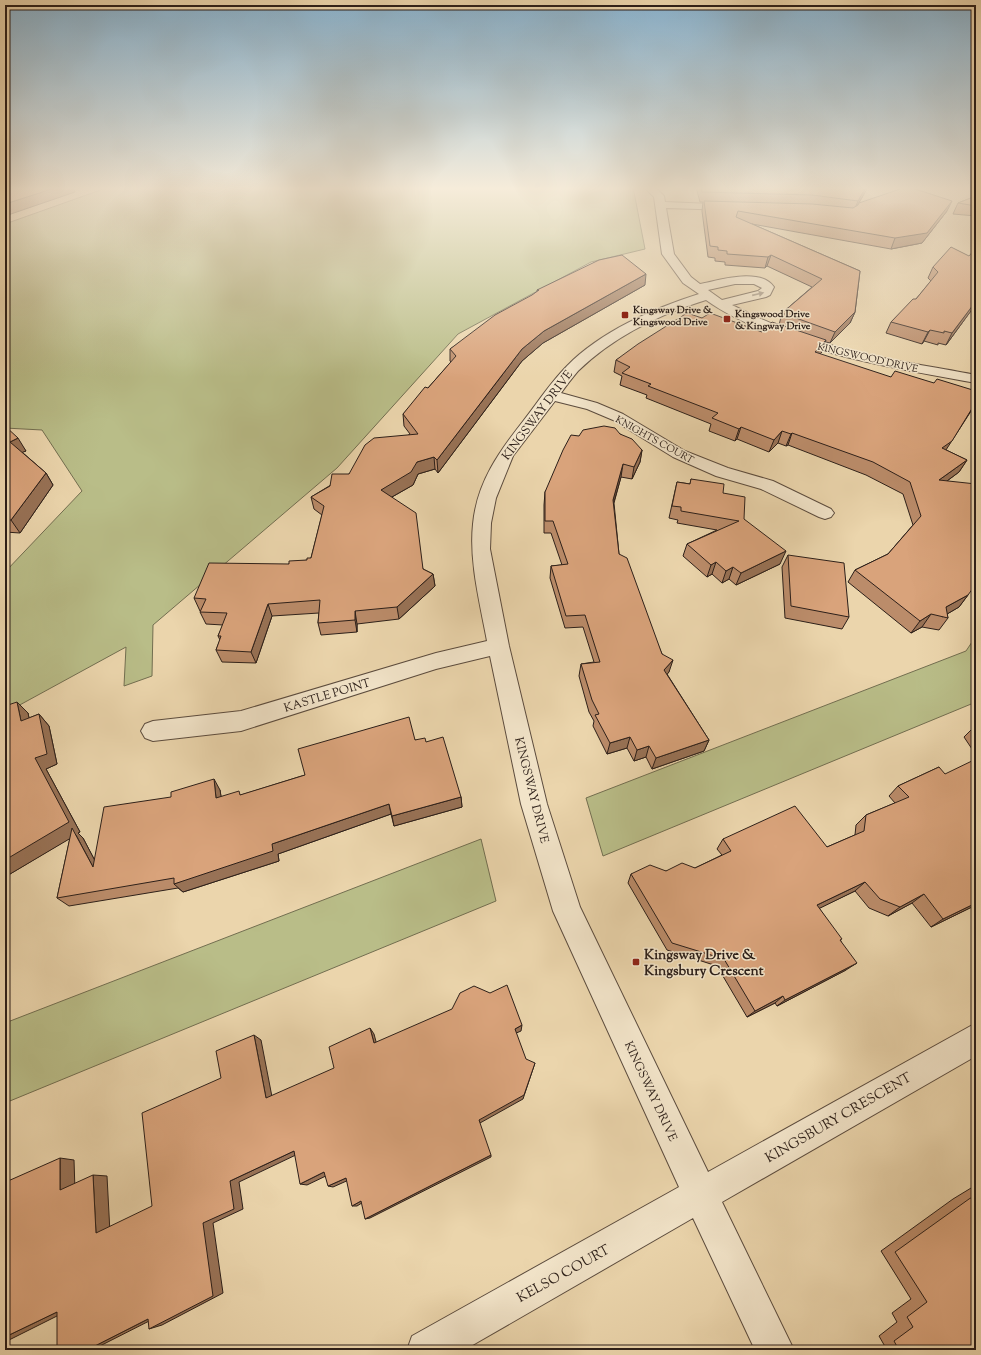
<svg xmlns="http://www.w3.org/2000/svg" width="981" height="1355" viewBox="0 0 981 1355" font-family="'Sorts Mill Goudy',serif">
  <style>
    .green { fill: #b9bd88; stroke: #726e50 }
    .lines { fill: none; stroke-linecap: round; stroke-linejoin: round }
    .minor-casing { stroke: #5c4c3e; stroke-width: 2 }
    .minor { fill: #f2e4c9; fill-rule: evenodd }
    .wall { fill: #bb8c6a; stroke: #2c1f19 }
    .shaded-wall { fill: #987256; stroke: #2c1f19 }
    .building { fill: #d9a37b; stroke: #2c1f19 }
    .oneway { fill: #998b7a }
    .poi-dot { fill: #8f2418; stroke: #f2e4c9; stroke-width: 1.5 }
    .labels { text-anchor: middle; stroke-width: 3; stroke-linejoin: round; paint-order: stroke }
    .far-poi-label { font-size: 10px; font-weight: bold; fill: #2c1f19; stroke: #f2e4c9; text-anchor: start }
    .far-street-label { font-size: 10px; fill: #2c1f19; stroke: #f2e4c9 }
    .street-label { font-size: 12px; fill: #2c1f19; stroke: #f2e4c9 }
    .near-poi-label { font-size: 14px; font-weight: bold; fill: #2c1f19; stroke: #f2e4c9; text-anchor: start }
    .near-street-label { font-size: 14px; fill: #2c1f19; stroke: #f2e4c9 }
  </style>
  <rect width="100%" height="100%" fill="#ebd5ac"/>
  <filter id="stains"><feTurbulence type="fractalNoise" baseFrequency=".005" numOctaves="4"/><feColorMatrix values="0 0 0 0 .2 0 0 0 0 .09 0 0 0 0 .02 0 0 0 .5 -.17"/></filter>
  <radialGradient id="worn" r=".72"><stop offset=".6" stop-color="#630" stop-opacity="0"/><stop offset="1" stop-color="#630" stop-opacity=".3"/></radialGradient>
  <!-- green -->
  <path class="green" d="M109,187H633L645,249L591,262L458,334L337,468L153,625L152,676L124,686L126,647L5,713V572L82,491L42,430L5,428V224Z
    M976,636V702L603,856L586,798L966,651Z
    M481,839L496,901L5,1103V1023Z"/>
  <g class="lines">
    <!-- minor casing -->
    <g class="minor-casing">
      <path id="minor" d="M644,187H655L664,196L665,202L735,205L736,207L731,210L666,208L674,254L691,277L700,284C720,280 760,267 774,287L770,295L766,297L732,305C762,320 792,333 824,343C873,359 926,365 976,375V383C910,371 843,360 780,337C754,327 728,316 706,300C660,314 613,337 578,371C572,378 566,386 561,393L597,403L623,414L685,451L728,468L773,481L831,509L834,513L831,517L825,519L819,517L761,489L716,476L673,457L613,420L587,409L555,401L513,456L496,498L491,523L490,549L509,646L547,804L580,907L708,1172L976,1023V1056L722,1202L794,1350H755L693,1218L464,1350H407L412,1336L679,1187L553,911L521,804L490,656L436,669L241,731L153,741L145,738L141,731L145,724L153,721L241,711L436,653L487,641C480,603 469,562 473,524C477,482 499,452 524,420C538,402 551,382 567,366C600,332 654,308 699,294L683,283L662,254L654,197ZM735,284H754L762,288L758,291L722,300L708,290Z"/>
    </g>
    <!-- minor -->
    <use href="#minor" class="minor"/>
  </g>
  <!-- wall -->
  <path class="wall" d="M696,187H868L859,203L947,211L922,243L891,249L752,224L860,271L855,312L850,323L830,343L826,342L822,352L820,354L946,450L967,460L959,472L947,481L968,595L959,607L947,614L948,618L939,630L922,627L911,633L848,582L855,570L888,554L913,525L903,494L866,475L788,445L786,446L778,443L769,452L737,439L735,441L709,431L711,424L646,398L647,395L620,385L622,376L614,372L616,360L702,318L762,332L779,325L782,313L812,287L767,266L765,268L725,265V262L715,261V258L708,257L702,211L703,202H700Z
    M976,196V216L953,214L958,203Z
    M933,267L976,304L946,345L938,343V345L924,341L922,344L886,333L891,322L916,299L931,281L928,278Z
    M645,285L543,343L522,361L438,473L435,469L418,474L413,485L392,497L423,569L433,574L435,586L399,619L357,624V632L321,635L318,623L319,613L272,616L256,663L222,662L216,650L220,640L218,636L223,625L206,624L200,612L201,611H200L194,598L289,564L307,560L311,558L322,515L314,509L311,497L349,474L410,434L404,426L403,414L428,388L451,362L450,361V349L537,292V290Z
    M5,426L26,451L22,452L46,473L53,485L20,533L5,532Z
    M620,434L642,450L640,462L632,479L621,477L614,503L619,554L662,654L669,672L667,674L709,740L704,751L652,769L646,757L634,761L627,748L607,754L593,726L594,721L589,712L579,676L581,664L594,662L583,627L565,628L550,578L551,566L562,565L551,533H544V505L545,492L579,436Z
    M691,479L723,493L780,564L736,585L729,579L722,583L712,574L707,577L683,556L687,544L717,530L677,523L678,520L669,518L677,482L690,484Z
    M788,555L849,617L842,629L785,618L782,567Z
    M28,713L29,718L39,714L49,726L57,764L46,769L80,832L78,833L83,838L94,859L220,790L221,797L241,795L305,775L415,740L426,742L461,797L462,807L394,826L391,814L278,854L279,861L183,892L178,888L69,906L57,898L70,838L5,877Z
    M975,726H976V755L964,737Z
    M939,767L976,905L931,927L912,903L888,916L869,908L855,891L819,908L841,941L846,970L777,1006L775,1003L747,1017L717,966L667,950L628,883L631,874L666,871L695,868L722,855L717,849L723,839L827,847L855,835L856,825L866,815L895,803L889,796L898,786Z
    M976,1185V1350H887L879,1336L897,1322L892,1313L911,1299L881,1251L953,1199Z"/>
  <!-- shaded-wall -->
  <path class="shaded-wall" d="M58,187H73L75,192L5,216V204Z
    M866,187H868L854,211L858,201Z
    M952,201L947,211L922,243L891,249L895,238Z
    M771,255L767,266L765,268L768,257Z
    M646,274L645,285L543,343L522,361L438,473L437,460L522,349L544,331Z
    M976,301V304L946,345L952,333Z
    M855,312L850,323L830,343L835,332Z
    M930,330L924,341L922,344L928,332Z
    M826,340L822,352L810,364L815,352Z
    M975,405L944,453L942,448Z
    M741,427L737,439L735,441L739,429Z
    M782,431L778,443L769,452L774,440Z
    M792,433L788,445L786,446L791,434Z
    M18,438L26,451L18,454L10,442Z
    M642,450L640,462L632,479L634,467Z
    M434,457L435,469L418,474L413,485L383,502L381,490L417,462Z
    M967,460L959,472L932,492L939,480Z
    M623,464L621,477L611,512L613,500Z
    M46,473L53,485L20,533L11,520Z
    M786,551L780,564L736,585L741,573Z
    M716,562L712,574L707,577L711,565Z
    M733,567L729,579L722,583L726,571Z
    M433,574L435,586L399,619L397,607Z
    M968,595L959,607L942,617L946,607Z
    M268,604L272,616L256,663L251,652Z
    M355,611L357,624V632L355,620Z
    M931,614L922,627L911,633L920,621Z
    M673,660L669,672L661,682L664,670Z
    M17,702L28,713L32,732L21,721Z
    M39,714L49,726L57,764L46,769L80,832L78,833L83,838L103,876L93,867L76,835L5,877V860L35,758Z
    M630,737L627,748L607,754L610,743Z
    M709,740L704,751L652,769L656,758Z
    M649,746L646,757L634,761L637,750Z
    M214,779L220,790L223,808L216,798Z
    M461,797L462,807L394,826L392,816Z
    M389,804L391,814L278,854L279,861L183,892L174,884L272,844Z
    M865,882L855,891L808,914L817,905Z
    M924,894L912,903L888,916L900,907Z
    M976,903V905L931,927L943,919Z
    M857,963L846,970L777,1006L785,1000Z
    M783,996L775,1003L747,1017L755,1011Z
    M522,1025L521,1031L514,1034L515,1029Z
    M370,1028L374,1034L378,1049L374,1043Z
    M254,1035L261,1040L273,1102L266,1098Z
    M535,1063L523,1099L480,1123L479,1120Z
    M294,1151L300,1153L239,1182L243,1209L213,1223L223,1293L162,1325L149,1329L203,1223L230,1181Z
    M491,1155V1157L370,1218L365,1219Z
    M60,1158L74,1160L75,1191L60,1190Z
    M324,1172L330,1174L307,1185L300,1184Z
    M93,1175L107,1176L110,1233H96Z
    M346,1178L351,1179L333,1187L328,1186Z
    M361,1201H365L357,1206H352Z
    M73,1308L5,1342V1337L57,1312Z
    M161,1315L92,1350H87L148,1319Z"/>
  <!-- building -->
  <path class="building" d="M5,187H58L5,204Z
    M701,187H866L858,201L812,195L702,192Z
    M906,187H909L952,201L927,233L895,238L738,211L736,217L860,271L855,312L835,332L782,313L822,279L771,255L768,257L727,254V251L718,250V247L710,246L704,201L812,204L853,208L858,205L859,203Z
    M976,196V206L958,203Z
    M951,247L969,256L976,248V301L952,333L944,331V333L930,330L928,332L891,322L913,299H916L938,272L933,267Z
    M622,255L646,274L544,331L522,349L437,460L434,457L417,462L411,472L381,490L416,513L423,569L433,574L397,607L355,611V620L318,623L320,600L268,604L251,652L216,650L221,636H218L227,613L200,612L206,599L194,598L209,563L289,564V561L307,560V558H311L324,506L311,497L330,486L332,474H349L365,445L374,438L418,434L403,414L425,387L428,388L456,356L450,349L495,315L532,295L539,290H537L599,260Z
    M687,313L702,318L710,313L762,332L772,322L826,340L815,352L891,377L895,371L934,383L937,379L976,391V402L952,441L942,448L967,460L939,480L976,484V584L968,595L946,607L948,618L931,614L920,621L855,570L888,554L921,516L910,482L873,462L792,433L791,434L782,431L774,440L741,427L739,429L712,418L718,413L648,386L651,384L622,373L630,367L616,360L638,344Z
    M5,426L18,438L10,442L46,473L11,520H5Z
    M604,426L615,428L620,434L632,439L642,450L634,467L623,464L613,500L619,554L627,558L662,654L673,660L664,670L709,740L656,758L649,746L637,750L630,737L610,743L595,715L599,714L592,700L581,664L600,662L585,615L566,616L551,566L568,564L553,521H545V492L563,450L571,435L579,436L583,430Z
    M691,479L724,484L723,493L745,497L744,519L786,551L741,573L733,567L726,571L716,562L711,565L687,544L739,521L681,511V507L672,506L677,482L690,484Z
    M788,555L844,563L849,617L791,606Z
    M17,702L21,721L39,714L47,754L35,758L69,822L5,860V706Z
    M409,717L415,740L425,738L426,742L443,737L461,797L392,816L389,804L272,844L273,851L174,884V878L57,898L72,828L93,867L104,807L171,797V792L214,779L216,798L239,791L240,795L305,775L298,749Z
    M976,759V903L943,919L924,894L900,907L880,899L865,882L817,905L842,939L840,940L857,963L785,1000L783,996L755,1011L724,959L672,943L631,874L650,865L666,871L682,863L695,868L731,851L723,839L795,806L827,847L864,831L866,815L909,797L898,786L939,767L945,774Z
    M507,985L522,1025L515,1029L526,1059L535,1063L524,1095L479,1120L491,1155L365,1219L361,1201L352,1206L346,1178L328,1186L324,1172L300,1184L294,1151L230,1181L234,1209L203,1223L213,1296L149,1329L148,1319L87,1350H57V1312L5,1337V1212L8,1211V1181L60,1158V1190L93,1175L96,1233L152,1206L142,1113L221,1078L216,1051L254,1035L266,1098L334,1068L329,1047L370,1028L374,1043L452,1009L460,993L474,986L490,993Z
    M976,1195V1350H899L894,1341L913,1327L907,1317L927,1302L895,1252L969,1199Z"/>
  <!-- one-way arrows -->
  <defs><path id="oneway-solid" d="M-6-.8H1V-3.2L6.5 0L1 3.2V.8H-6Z"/></defs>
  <use class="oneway" href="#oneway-solid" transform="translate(758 294) rotate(-13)"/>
  <!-- sky -->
  <linearGradient id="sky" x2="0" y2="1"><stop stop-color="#89b5d3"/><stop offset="0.5" stop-color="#f6ecda"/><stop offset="1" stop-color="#f6ecda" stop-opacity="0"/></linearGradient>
  <rect width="981" height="377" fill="url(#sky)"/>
  <!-- markers -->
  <g class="poi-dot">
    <rect x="621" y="311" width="8" height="8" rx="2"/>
    <rect x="723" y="315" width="8" height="8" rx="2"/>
    <rect x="632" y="958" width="8" height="8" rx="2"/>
  </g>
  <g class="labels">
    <!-- far-poi labels -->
    <g class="far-poi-label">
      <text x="633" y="313">Kingsway Drive &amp;<tspan x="633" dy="12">Kingswood Drive</tspan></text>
      <text x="735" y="317">Kingswood Drive<tspan x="735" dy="12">&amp; Kingway Drive</tspan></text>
    </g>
    <!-- far-street labels -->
    <g class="far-street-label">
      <text transform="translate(868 357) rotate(13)" y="4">KINGSWOOD DRIVE</text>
      <text transform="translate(655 439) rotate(29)" y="4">KNIGHTS COURT</text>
    </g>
    <!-- street labels -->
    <g class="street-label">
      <text transform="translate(537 415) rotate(-53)" y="4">KINGSWAY DRIVE</text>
      <text transform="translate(327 695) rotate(-17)" y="4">KASTLE POINT</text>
      <text transform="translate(532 790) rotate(76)" y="4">KINGSWAY DRIVE</text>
      <text transform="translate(651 1091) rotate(65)" y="4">KINGSWAY DRIVE</text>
    </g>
    <!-- near-poi labels -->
    <g class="near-poi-label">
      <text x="644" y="959">Kingsway Drive &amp;<tspan x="644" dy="16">Kingsbury Crescent</tspan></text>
    </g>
    <!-- near-street labels -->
    <g class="near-street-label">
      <text transform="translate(838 1117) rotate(-30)" y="5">KINGSBURY CRESCENT</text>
      <text transform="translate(563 1273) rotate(-29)" y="5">KELSO COURT</text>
    </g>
  </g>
  <!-- margin -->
  <rect width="981" height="1355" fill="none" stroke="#ebd5ac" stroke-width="20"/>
  <rect x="6" y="6" width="969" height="1343" fill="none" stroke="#2c1f19" stroke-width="2"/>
  <rect x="10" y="10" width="961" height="1335" fill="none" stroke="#2c1f19"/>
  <rect width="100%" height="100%" filter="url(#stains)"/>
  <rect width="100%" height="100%" fill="url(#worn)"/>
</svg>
